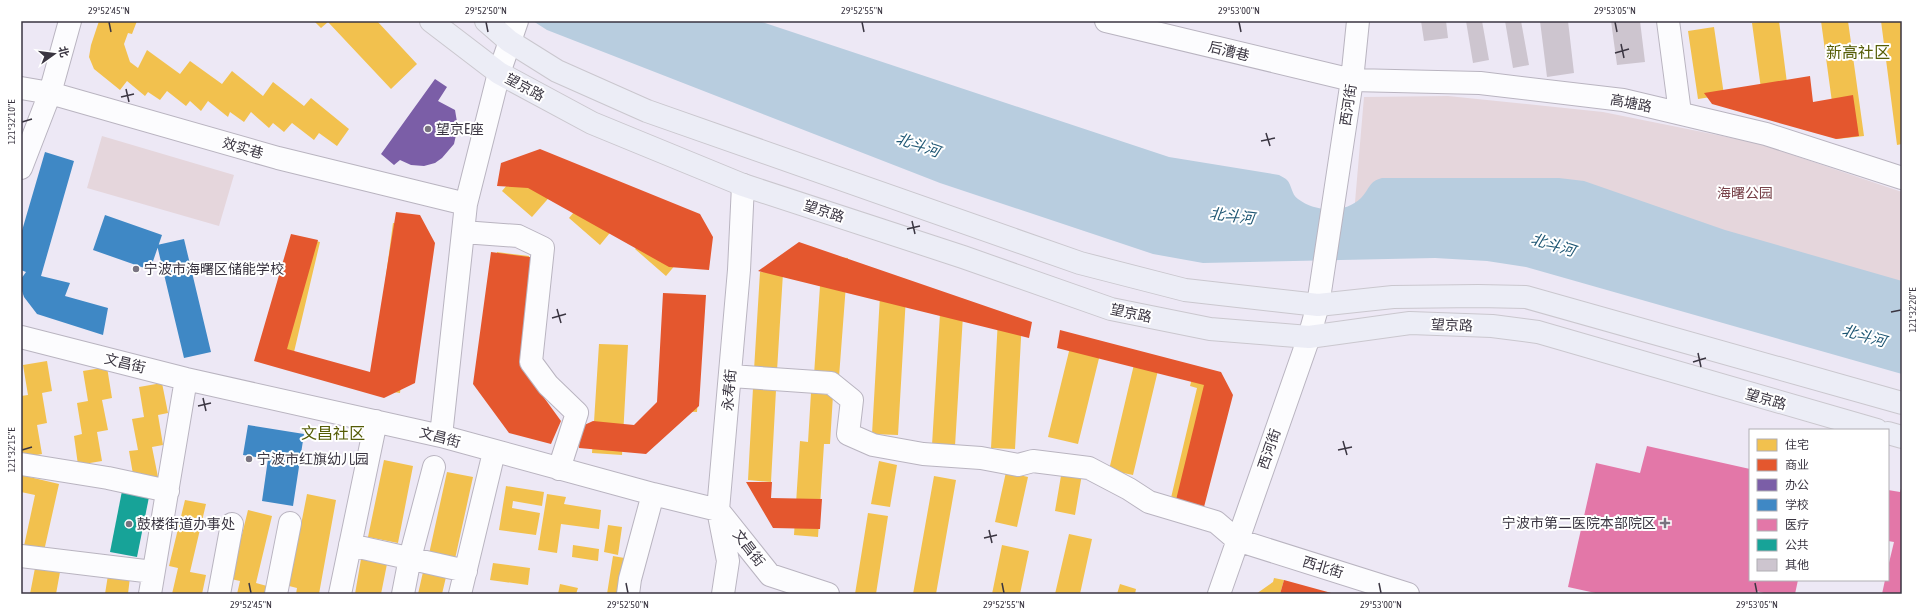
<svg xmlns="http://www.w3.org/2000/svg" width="1923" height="615" viewBox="0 0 1923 615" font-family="'Asap Condensed','Noto Sans SC',sans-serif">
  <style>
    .green { fill: #e5d6dc }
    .water { fill: #b8cddf }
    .homes { fill: #f2c14e }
    .shops { fill: #e4572e }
    .offices { fill: #7b5ea7 }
    .schools { fill: #3f88c5 }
    .health { fill: #e377a8 }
    .public { fill: #17a398 }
    .building { fill: #cdc5cf }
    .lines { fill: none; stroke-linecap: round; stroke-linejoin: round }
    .minor-casing { stroke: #b9b4c0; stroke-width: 24 }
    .major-casing { stroke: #cac7ce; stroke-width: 24 }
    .minor { stroke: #fcfcfe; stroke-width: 22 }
    .major { stroke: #ecedf6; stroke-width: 22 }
    .ticks { fill: none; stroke: #3a3541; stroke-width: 1.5 }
    .poi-dot { fill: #797480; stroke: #fff; stroke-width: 1.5 }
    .labels { text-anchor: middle; stroke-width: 4; stroke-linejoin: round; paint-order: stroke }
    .street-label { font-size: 14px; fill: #3a3541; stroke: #fff }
    .poi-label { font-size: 14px; fill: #3a3541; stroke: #fff; text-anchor: start }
    .park-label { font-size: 14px; fill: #784249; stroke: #fff }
    .water-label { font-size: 15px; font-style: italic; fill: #1e5673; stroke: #fff }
    .quarter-label { font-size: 16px; fill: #555c06; stroke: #fff }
    .neatline { fill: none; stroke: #3a3541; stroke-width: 1.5 }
    .ticks-label { font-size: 10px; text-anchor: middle; fill: #3a3541 }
  </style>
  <rect width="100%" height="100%" fill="#ede8f5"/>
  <!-- green -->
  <path class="green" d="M1448,96L1603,112L1757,143L1902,192V287L1354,214L1364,97Z
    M102,136L234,175L219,226L87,188Z"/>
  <!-- water -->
  <path class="water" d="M533,21H759L1169,157L1279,175C1281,176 1285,178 1287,180C1292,185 1291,194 1298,199C1315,212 1345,214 1361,198C1369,190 1369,181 1382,178H1559L1584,181L1725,230L1902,281V374L1526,267L1487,261L1435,258L1203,263L1153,254L940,183L547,30Z"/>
  <!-- homes -->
  <path class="homes" d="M99,21H137L132,34L128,33L124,44L130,62L138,68L147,50L180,74L190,61L222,84L232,71L263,96L273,82L304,106L311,98L349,129L337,146L319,133L314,140L292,123L284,132L273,123L269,128L251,112L244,122L230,112L228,117L208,101L201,111L190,101L186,106L167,91L160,100L148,92L145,96L127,81L120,90L94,69L89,57L91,45Z
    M314,21H377L417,64L391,89L328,22L321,28Z
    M1766,21H1779L1791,114L1765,118L1752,23Z
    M1821,21H1848L1864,136L1837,139Z
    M1881,21H1902V144L1897,145Z
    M1714,27L1724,95L1698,99L1688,31Z
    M529,159L560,185L532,217L502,191Z
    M596,186L627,212L600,245L569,218Z
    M663,217L693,244L666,276L635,249Z
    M393,223L423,227L400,393L371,389Z
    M292,235L320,242L290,369L262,362Z
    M497,252L529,256L512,367L545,416L522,430L479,376Z
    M822,256L848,258L839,377L814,375Z
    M760,272L783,273L777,371L754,370Z
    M881,278L907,279L898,435L872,434Z
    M941,297L964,299L955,446L932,445Z
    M675,301L704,303L697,412L669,411Z
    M998,319L1022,320L1015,449L991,448Z
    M1073,335L1103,342L1078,444L1048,437Z
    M599,344L628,345L622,455L592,453Z
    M1136,356L1160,362L1133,475L1109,470Z
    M47,361L52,391L42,393L47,423L37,425L42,454L21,458V396L28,395L23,365Z
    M107,367L112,398L102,400L108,430L97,432L102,461L78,465L74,436L82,434L77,403L88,401L83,371Z
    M1194,370L1222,376L1191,507L1170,502L1197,388L1190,386Z
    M162,383L168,413L158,415L163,445L152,447L158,477L134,480L129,451L138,450L132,419L144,417L139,387Z
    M753,388L776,390L771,482L748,480Z
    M811,393L833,395L830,444H824L818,537L794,535L800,441L808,442Z
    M384,460L413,466L398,543L368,537Z
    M879,461L897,465L890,507L871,504Z
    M1062,470L1082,474L1075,515L1055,511Z
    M447,472L473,477L455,559L429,554Z
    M1006,472L1028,477L1017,527L995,522Z
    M21,475L59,484L44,551L24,546L35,495L21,492Z
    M934,476L956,480L936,594H913Z
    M506,486L544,492L542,506L513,501L512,508L540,513L536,535L499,530Z
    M307,494L336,500L319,594H296L297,588L289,586Z
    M547,494L566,497L564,504L601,510L599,529L561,524L557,553L538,550Z
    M185,500L206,504L190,572L206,575L202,594H172L178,568L169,566Z
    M248,510L272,516L256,583L267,586L266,594H237L240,581L231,579Z
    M868,513L888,516L876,594H855Z
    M608,525L622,527L618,555L604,552Z
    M1069,534L1092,539L1080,594H1055Z
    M573,545L599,549L598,561L572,557Z
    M1002,545L1029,551L1020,594H992Z
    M613,556L630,559L624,594H607Z
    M361,559L387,564L381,594H355Z
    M493,563L530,568L528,585L490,580Z
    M35,568L60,572L56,594H30Z
    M423,572L446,577L442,594H418Z
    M108,575L130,577L128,594H105Z
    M1274,578L1284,580L1280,594H1256L1273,582Z
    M560,584L578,588L576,594H558Z
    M1120,584L1136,589L1135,594H1117Z"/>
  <!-- shops -->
  <path class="shops" d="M1810,76L1813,102L1853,95L1859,136L1836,139L1712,104L1704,93Z
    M540,149L700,214L713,237L709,270L669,267L528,188L497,186L501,163Z
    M396,212L420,215L435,243L415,383L384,398L254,361L291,234L318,240L287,349L370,372Z
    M799,242L1032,322L1029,338L758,271Z
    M491,252L537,258L521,366L561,421L551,444L509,433L473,384Z
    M663,293L706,295L699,406L646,454L579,448L580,427L593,421L634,425L657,402Z
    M1060,330L1221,372L1233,395L1204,507L1176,500L1204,385L1057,348Z
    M746,482H772L771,498L822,499L820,529L773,528Z
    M1284,580L1335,594H1280Z"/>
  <!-- offices -->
  <path class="offices" d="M435,79L447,87L438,101L455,110L457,122L456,135L454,144L442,158L435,163L424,166L411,165L400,160L394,165L381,154Z"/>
  <!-- schools -->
  <path class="schools" d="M45,152L74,161L41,276L70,283L65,296L108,308L103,335L37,314L24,297L21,288V279L26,272L21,270V234Z
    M105,215L162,235L150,270L93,250Z
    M184,239L211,352L184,358L157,245Z
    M248,425L304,434L293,506L262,501L268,459L243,455Z"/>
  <!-- health -->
  <path class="health" d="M1647,446L1750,469V580H1798L1795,594H1768L1756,591V594H1600L1568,587L1596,463L1640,473Z
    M1902,485V594H1882L1885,580H1888V567L1894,542L1888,541V490L1900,492Z"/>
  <!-- public -->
  <path class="public" d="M122,491L149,497L137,557L110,552Z"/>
  <!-- building -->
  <path class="building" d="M1421,21H1446L1448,38L1424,41Z
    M1466,21H1482L1489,60L1473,63Z
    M1505,21H1521L1529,65L1513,68Z
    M1540,21H1568L1574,73L1547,77Z
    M1611,21H1640L1645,62L1617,65Z"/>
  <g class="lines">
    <!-- minor casing -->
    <g class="minor-casing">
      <path id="minor" d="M1106,21L1352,80L1480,83L1623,100L1766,134L1902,178
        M1668,21L1680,113
        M21,88L50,93L278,158L466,204
        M21,168L50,93L70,21
        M463,232L518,236L543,248L531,362L548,385L577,413L559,469
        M21,337L186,379L441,436L653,494L718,510L770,575L828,594
        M731,376L831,383L852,400L848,434L873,445L923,454L981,458L1018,465L1033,461L1089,468L1129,489L1149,502L1216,522L1237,540L1408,594
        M441,436L466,204L499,73L517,21
        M21,464L108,478L168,491
        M350,545L466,571
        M21,556L153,572
        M150,594L186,379
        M219,594L232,524
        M276,594L290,523
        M340,594L376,421
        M403,594L410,558L434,467
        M460,594L494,452
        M628,594L630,579L653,494
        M723,594L728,561L718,510L739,270L743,185
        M1219,594L1309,337L1318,305L1352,80L1358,21"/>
    </g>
    <!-- major casing -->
    <g class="major-casing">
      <path id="major" d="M431,21L499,73L592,123L743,185L963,257L1111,309L1210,329L1309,337L1410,323L1492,326L1538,332L1877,430
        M486,21L509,41L557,71L647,111L1080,263L1185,290L1318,305L1393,297L1478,296L1526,297L1902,403
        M1888,433L1902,437"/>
    </g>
    <!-- minor -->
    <use href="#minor" class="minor"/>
    <!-- major -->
    <use href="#major" class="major"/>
  </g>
  <!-- ticks -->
  <path class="ticks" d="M109,22L111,32M486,22L488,32M862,22L864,32M1239,22L1241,32M1615,22L1617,32M1621,44L1624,58M1615,53L1629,49M126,89L129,102M121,97L134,94M22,122L32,119M1266,133L1270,146M1261,141L1275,138M912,221L915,234M907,229L920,226M557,309L561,323M1891,312L1901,310M552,318L566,314M1698,353L1701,367M1693,362L1706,358M203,398L206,411M198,406L211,403M1343,441L1347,455M22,450L32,447M1338,450L1352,447M989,530L992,543M984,538L997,535M249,583L251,593M626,583L628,593M1002,583L1004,593M1379,583L1381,593M1755,583L1757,593"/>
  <!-- markers -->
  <g class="poi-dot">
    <circle cx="428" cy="129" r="4"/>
    <circle cx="136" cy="269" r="4"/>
    <circle cx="249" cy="459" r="4"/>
    <path d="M1663 517h4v4h4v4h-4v4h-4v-4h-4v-4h4z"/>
    <circle cx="129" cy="524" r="4"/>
  </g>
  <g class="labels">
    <!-- street labels -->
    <g class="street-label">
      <text transform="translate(1229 51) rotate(14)" y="5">后漕巷</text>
      <text transform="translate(525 87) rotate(28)" y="5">望京路</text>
      <text transform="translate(1631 103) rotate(11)" y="5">高塘路</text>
      <text transform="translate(1348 105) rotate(-81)" y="5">西河街</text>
      <text transform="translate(243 148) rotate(16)" y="5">效实巷</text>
      <text transform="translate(824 211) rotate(18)" y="5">望京路</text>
      <text transform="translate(1131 313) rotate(12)" y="5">望京路</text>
      <text transform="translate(1452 325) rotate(2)" y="5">望京路</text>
      <text transform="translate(125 363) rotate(14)" y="5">文昌街</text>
      <text transform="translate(729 390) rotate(-85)" y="5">永寿街</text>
      <text transform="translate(1766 399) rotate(16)" y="5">望京路</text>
      <text transform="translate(440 437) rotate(15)" y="5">文昌街</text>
      <text transform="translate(1269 449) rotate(-71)" y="5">西河街</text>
      <text transform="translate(749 548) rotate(52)" y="5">文昌街</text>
      <text transform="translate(1323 567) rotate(17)" y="5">西北街</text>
    </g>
    <!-- poi labels -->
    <g class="poi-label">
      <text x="436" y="134">望京E座</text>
      <text x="144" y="274">宁波市海曙区储能学校</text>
      <text x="257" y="464">宁波市红旗幼儿园</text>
      <text x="1656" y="528" text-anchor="end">宁波市第二医院本部院区</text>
      <text x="137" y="529">鼓楼街道办事处</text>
    </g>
    <!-- park labels -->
    <g class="park-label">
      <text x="1745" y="198">海曙公园</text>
    </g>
    <!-- water labels -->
    <g class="water-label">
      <text transform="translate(918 145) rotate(19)" y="5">北斗河</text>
      <text transform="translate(1232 216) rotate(7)" y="5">北斗河</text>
      <text transform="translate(1553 245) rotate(17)" y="5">北斗河</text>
      <text transform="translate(1864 336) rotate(16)" y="5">北斗河</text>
    </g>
    <!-- quarter labels -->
    <g class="quarter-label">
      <text x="1858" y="58">新高社区</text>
      <text x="333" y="439">文昌社区</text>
    </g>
  </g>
  <!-- border -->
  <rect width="1923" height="615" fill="none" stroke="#ffffff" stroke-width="44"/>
  <!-- legend -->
  <rect x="1749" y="429" width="140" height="152" fill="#ffffff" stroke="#b0aeb3"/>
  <rect x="1757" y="439" width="20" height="12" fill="#f2c14e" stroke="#b0aeb3"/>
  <text x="1785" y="449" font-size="12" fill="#3a3541">住宅</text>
  <rect x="1757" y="459" width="20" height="12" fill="#e4572e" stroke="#b0aeb3"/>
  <text x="1785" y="469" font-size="12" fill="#3a3541">商业</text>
  <rect x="1757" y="479" width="20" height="12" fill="#7b5ea7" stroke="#b0aeb3"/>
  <text x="1785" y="489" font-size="12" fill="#3a3541">办公</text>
  <rect x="1757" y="499" width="20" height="12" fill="#3f88c5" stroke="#b0aeb3"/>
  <text x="1785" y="509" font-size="12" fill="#3a3541">学校</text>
  <rect x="1757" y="519" width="20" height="12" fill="#e377a8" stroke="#b0aeb3"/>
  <text x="1785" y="529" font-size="12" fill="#3a3541">医疗</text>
  <rect x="1757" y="539" width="20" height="12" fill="#17a398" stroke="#b0aeb3"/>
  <text x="1785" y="549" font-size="12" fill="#3a3541">公共</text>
  <rect x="1757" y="559" width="20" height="12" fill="#cdc5cf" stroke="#b0aeb3"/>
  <text x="1785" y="569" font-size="12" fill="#3a3541">其他</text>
  <!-- north arrow -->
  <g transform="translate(54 54) rotate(76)" stroke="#ffffff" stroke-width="3" paint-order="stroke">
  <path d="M0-3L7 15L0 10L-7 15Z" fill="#3a3541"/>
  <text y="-6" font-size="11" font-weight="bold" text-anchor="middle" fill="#3a3541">北</text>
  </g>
  <rect x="22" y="22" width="1879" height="571" class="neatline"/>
  <g class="ticks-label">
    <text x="109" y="14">29°52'45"N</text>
    <text x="486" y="14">29°52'50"N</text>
    <text x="862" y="14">29°52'55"N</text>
    <text x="1239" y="14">29°53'00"N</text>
    <text x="1615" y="14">29°53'05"N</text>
    <text transform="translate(11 122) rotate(-90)" y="4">121°32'10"E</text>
    <text transform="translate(1912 310) rotate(-90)" y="4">121°32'20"E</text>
    <text transform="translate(11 450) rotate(-90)" y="4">121°32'15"E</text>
    <text x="251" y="608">29°52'45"N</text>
    <text x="628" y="608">29°52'50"N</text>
    <text x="1004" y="608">29°52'55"N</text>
    <text x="1381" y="608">29°53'00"N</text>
    <text x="1757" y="608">29°53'05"N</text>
  </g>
</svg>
